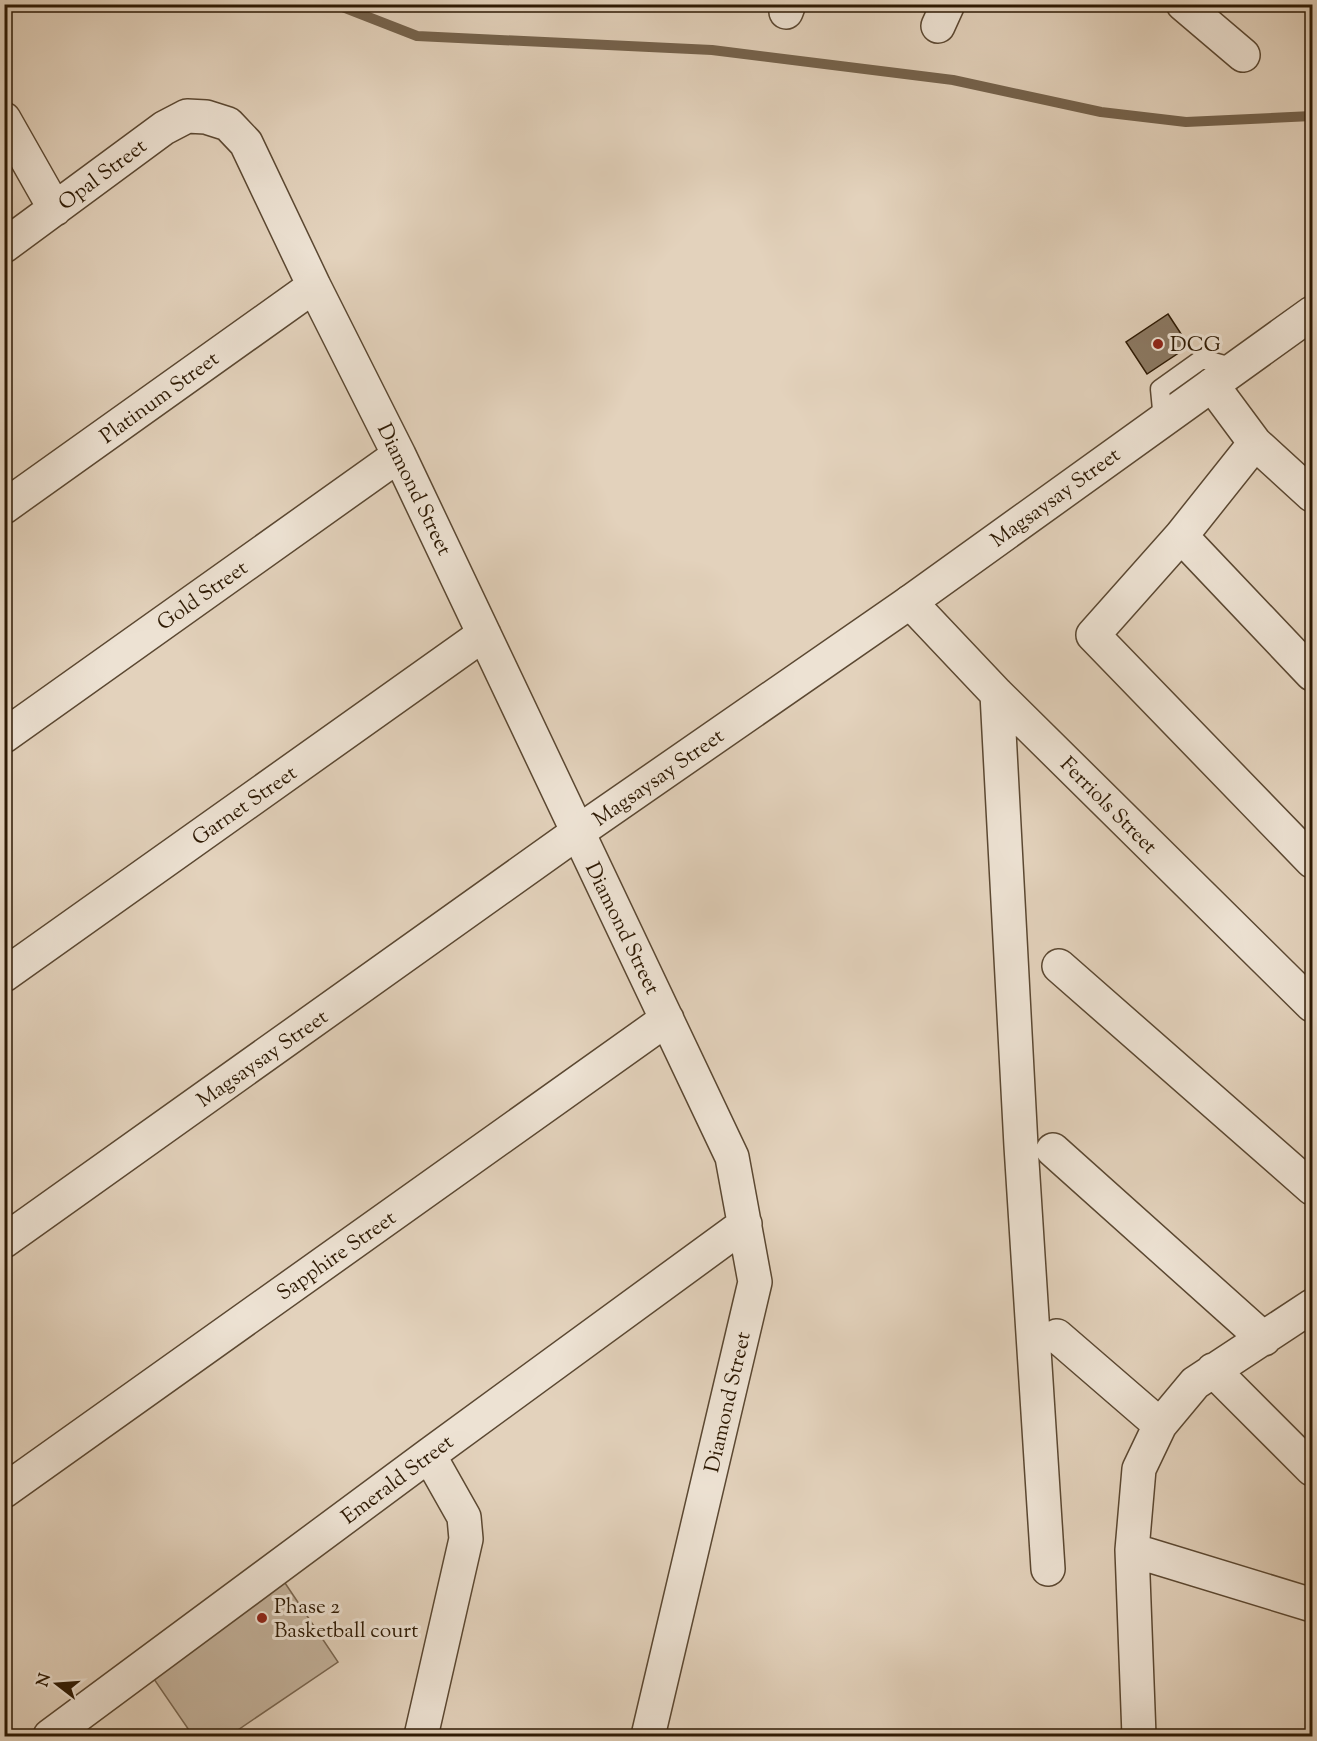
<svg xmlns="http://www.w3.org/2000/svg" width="1317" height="1741" viewBox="0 0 1317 1741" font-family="'Sorts Mill Goudy',serif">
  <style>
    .green { fill: #c4b39d; stroke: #796650; stroke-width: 1.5 }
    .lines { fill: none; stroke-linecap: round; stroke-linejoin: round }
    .stream { stroke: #75634d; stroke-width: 10 }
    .building { fill: #8c7a64; stroke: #2e1a04; stroke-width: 1.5 }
    .service-casing { stroke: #5b4832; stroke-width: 21 }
    .minor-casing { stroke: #5b4832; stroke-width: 36 }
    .tertiary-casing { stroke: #5b4832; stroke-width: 36 }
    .service { stroke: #ede2d3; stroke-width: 18 }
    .minor { stroke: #ede2d3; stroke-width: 33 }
    .tertiary { stroke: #ede2d3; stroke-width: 33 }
    .poi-dot { fill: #8f2418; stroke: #ede2d3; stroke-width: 2 }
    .labels { text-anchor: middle; stroke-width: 6; stroke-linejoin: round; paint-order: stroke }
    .street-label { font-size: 21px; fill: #2e1a04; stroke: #ede2d3 }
    .poi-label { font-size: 21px; fill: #2e1a04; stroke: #ede2d3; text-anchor: start }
  </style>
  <rect width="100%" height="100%" fill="#e3d2bc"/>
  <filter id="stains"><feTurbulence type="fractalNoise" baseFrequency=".00333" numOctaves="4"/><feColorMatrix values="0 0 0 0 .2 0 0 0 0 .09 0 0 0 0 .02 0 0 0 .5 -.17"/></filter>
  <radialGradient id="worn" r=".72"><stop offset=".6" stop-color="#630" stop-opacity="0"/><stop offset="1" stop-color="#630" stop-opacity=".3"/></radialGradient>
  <!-- green -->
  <path class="green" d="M279,1574L338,1662L229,1736H193L145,1666Z"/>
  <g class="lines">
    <!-- stream -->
    <path class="stream" d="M335,4L417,36L712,50L953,80L1101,112L1186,122L1312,116
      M4,8L29,4"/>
  </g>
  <!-- building -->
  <path class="building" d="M1168,314L1189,346L1147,374L1126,342Z"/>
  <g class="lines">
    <!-- service casing -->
    <g class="service-casing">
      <path id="service" d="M1163,420L1160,389L1202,359L1235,368"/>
    </g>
    <!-- minor casing -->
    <g class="minor-casing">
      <path id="minor" d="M1183,4L1243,55
        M786,12L789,4
        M938,26L948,4
        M4,119L55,209
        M4,246L164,128L187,116L206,117L228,124L246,143L314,286L399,455L732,1157L755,1282L648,1736
        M1212,385L1255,443L1312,495
        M1255,443L1181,536L1093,635L1312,861
        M4,507L314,286
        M1181,536L1312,674
        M910,602L997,694L1312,1005
        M997,694L1021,1146L1048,1569
        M4,736L399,455
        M1059,966L1312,1188
        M4,975L484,634
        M1053,1150L1264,1339
        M1057,1336L1160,1425
        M1213,1370L1312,1469
        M4,1491L667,1019
        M1132,1550L1312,1605
        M50,1736L429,1455L745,1224
        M421,1736L466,1539L464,1517L429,1455
        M1139,1736L1132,1550L1139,1469L1160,1425L1195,1383L1312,1306"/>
    </g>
    <!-- tertiary casing -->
    <g class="tertiary-casing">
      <path id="tertiary" d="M4,1241L578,832L910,602L1312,313"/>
    </g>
    <!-- service -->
    <use href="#service" class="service"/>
    <!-- minor -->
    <use href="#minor" class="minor"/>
    <!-- tertiary -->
    <use href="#tertiary" class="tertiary"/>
  </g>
  <!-- markers -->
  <g class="poi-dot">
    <circle cx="1158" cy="344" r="6"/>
    <circle cx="262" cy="1618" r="6"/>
  </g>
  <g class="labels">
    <!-- street labels -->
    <g class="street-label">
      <text transform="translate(102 174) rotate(-37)" y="7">Opal Street</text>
      <text transform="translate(159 397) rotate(-36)" y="7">Platinum Street</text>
      <text transform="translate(415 489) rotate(64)" y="7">Diamond Street</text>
      <text transform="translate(1055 497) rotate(-36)" y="7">Magsaysay Street</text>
      <text transform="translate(202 595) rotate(-35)" y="7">Gold Street</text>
      <text transform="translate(658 777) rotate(-35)" y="7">Magsaysay Street</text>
      <text transform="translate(244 805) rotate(-35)" y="7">Garnet Street</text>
      <text transform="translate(1109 805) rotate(45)" y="7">Ferriols Street</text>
      <text transform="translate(623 928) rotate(64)" y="7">Diamond Street</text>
      <text transform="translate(262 1058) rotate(-35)" y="7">Magsaysay Street</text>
      <text transform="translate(336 1255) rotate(-35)" y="7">Sapphire Street</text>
      <text transform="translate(727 1402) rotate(-77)" y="7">Diamond Street</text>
      <text transform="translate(397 1479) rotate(-37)" y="7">Emerald Street</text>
    </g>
    <!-- poi labels -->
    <g class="poi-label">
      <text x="1170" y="351">DCG</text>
      <text x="274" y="1613">Phase 2<tspan x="274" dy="24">Basketball court</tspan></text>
    </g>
  </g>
  <!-- margin -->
  <rect width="1317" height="1741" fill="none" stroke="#e3d2bc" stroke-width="24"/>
  <rect x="6" y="6" width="1305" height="1729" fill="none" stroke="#2e1a04" stroke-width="3"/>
  <rect x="12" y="12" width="1293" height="1717" fill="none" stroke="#2e1a04" stroke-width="1.5"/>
  <!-- north arrow -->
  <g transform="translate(57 1684) rotate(287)" stroke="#ede2d3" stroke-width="4.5" paint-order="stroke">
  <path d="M0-4.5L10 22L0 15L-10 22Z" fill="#2e1a04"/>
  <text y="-9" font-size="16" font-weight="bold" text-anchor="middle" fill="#2e1a04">N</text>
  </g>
  <rect width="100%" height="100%" filter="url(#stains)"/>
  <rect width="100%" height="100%" fill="url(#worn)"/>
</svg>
